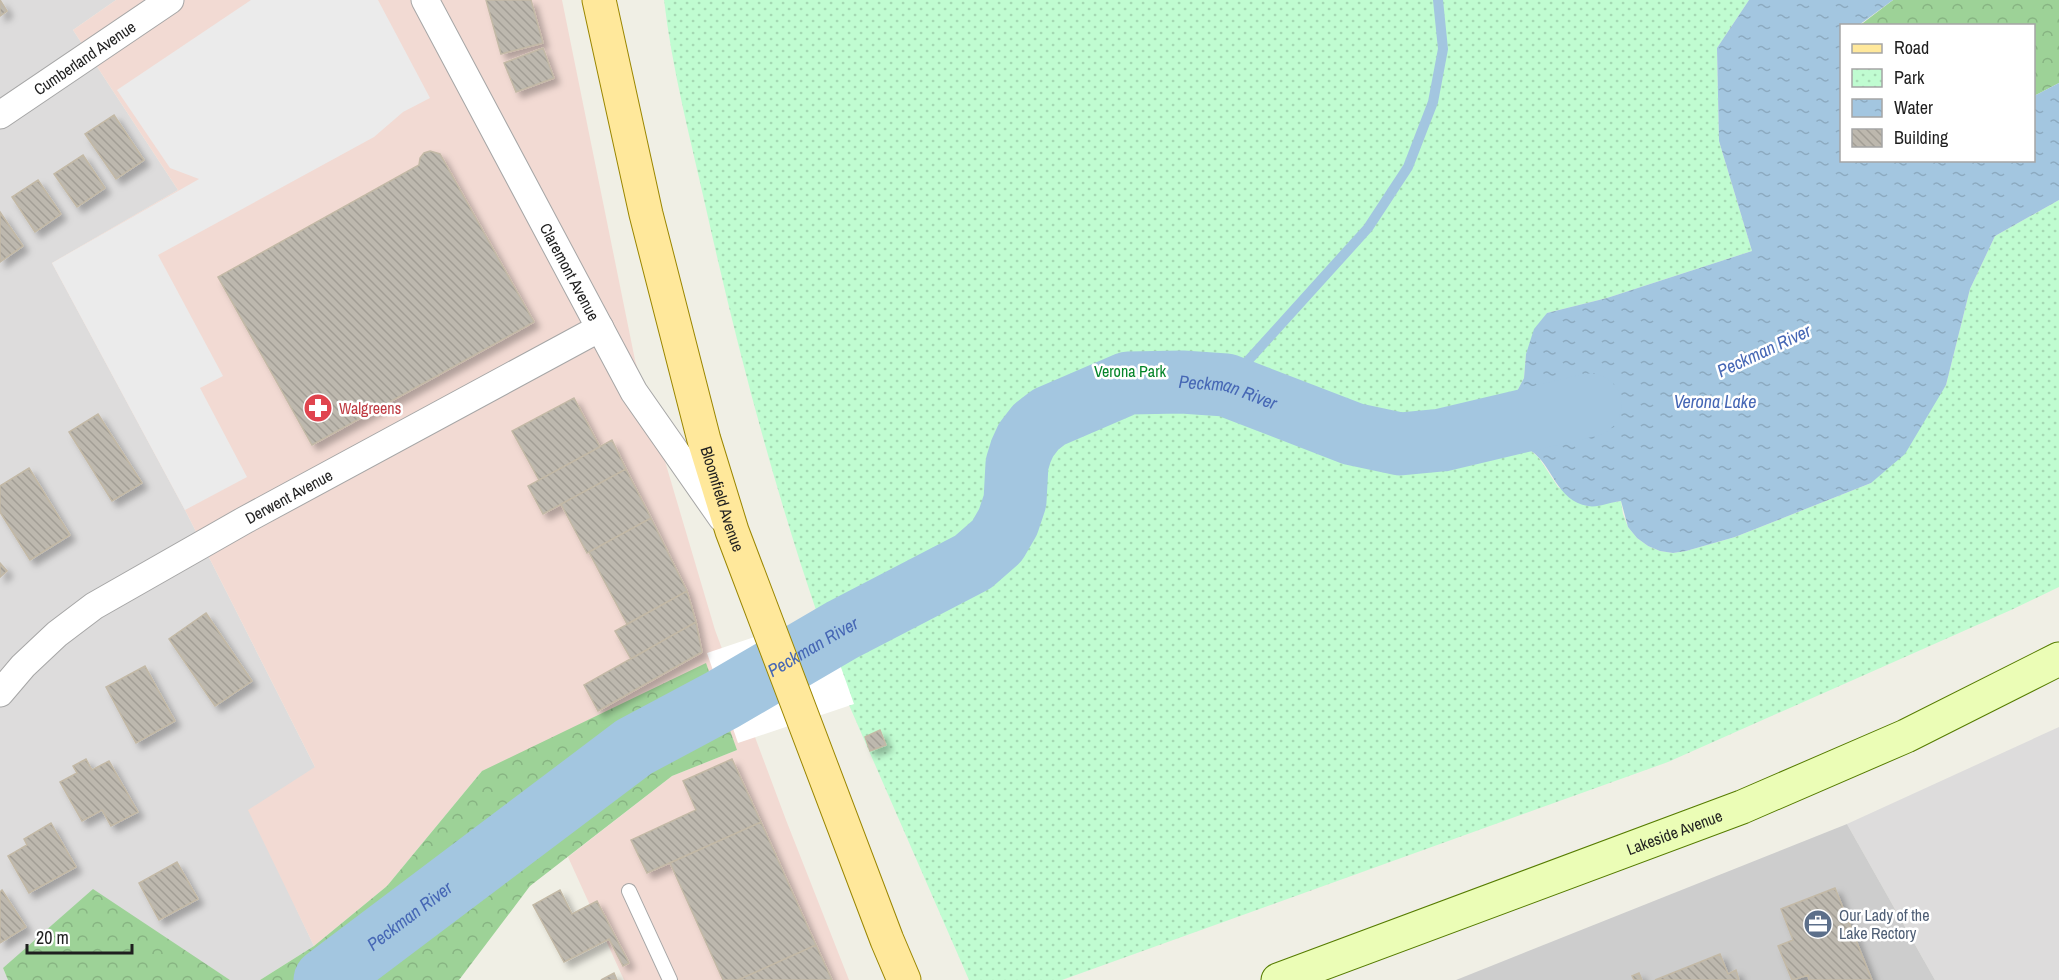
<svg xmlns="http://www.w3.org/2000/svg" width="2059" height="980" viewBox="0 0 2059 980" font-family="'Archivo Narrow',sans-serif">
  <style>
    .residential { fill: #dddcdc }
    .commercial { fill: #f2dad3 }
    .religious { fill: #cdcdcd }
    .forest { fill: url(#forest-crowns) }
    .park { fill: url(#park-dots) }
    .parking { fill: #ebebeb }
    .water { fill: url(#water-ripples) }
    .pier { fill: #fff }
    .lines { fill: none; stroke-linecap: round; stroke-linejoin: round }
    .stream { stroke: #a3c6e0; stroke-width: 10 }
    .river { stroke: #a3c6e0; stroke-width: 63 }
    .building { fill: url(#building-back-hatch); stroke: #c3b9a6; stroke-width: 1.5; filter: url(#shadow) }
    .service-casing { stroke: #a6a6a6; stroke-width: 16 }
    .minor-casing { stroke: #a6a6a6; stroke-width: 29 }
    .secondary-casing { stroke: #567c00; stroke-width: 35 }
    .primary-casing { stroke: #9a8600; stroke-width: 35 }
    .service { stroke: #fff; stroke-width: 14 }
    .minor { stroke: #fff; stroke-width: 27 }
    .secondary { stroke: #ebfdb6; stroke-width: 33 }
    .primary { stroke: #ffe89b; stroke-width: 33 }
    .labels { text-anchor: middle; stroke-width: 5; stroke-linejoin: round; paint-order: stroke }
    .street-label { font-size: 16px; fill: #1f1f1f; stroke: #fff }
    .park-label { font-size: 16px; fill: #058529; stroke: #fff }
    .health-label { font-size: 16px; fill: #be3a42; stroke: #fff; text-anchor: start }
    .service-label { font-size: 16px; fill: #4e5e75; stroke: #fff; text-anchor: start }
    .water-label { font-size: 18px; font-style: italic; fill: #4667b5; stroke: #fff }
  </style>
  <defs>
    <pattern id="forest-crowns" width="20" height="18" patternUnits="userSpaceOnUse" patternTransform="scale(1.5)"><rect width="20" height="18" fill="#9dd297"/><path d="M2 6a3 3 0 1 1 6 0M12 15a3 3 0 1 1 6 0" fill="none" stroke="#87b482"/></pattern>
    <pattern id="park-dots" width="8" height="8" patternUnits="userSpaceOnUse" patternTransform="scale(1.5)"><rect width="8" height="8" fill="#c0fcd1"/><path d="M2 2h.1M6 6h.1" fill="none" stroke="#a5d8b3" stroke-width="1.8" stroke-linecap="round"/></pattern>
    <pattern id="water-ripples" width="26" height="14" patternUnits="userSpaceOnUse" patternTransform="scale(1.5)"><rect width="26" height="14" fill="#a3c6e0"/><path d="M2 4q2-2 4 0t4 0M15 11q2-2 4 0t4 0" fill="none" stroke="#8caac0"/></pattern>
    <pattern id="building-back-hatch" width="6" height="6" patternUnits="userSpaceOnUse" patternTransform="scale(1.5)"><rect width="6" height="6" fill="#bdb8ae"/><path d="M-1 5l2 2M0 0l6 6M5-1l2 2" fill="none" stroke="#a29e95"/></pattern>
    <filter id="shadow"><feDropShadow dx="5.5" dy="5.5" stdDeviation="3" flood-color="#0004"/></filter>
  </defs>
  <rect width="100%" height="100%" fill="#f0efe5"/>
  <!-- residential -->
  <path class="residential" d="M0,0H116L73,30L178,190L52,263L185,510L315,767L295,906L314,946L260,980H230L208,966L3,968L8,980H0Z
    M2059,727V980H1935L1847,824Z"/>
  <!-- commercial -->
  <path class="commercial" d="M116,0H562L635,360L715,630L786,820L849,980H624L568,857L672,776L737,750L482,771L387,886L314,946L248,810L315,767L185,510L52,263L178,190L73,30Z"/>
  <!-- religious -->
  <path class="religious" d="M1847,824L1935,980H1456Z"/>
  <!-- forest -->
  <path class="forest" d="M1893,0H2059V83L2034,96V26H1859Z
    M706,663L737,750L672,776L530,886L459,980H260L314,946L387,886L482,771Z
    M93,889L230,980H8L3,968Z"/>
  <!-- park -->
  <path class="park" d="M664,0H1749L1717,48L1719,141L1752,251L1607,298L1547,313L1526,354L1524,378L1514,397L1530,450L1539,458L1558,487L1588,506L1621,501L1623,514L1628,527L1637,538L1648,546L1660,551L1673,553L1686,551L1735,537L1871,483L1946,385L1970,289L1995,236L2059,200V587L2011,610L1668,762L1062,980H969L849,705L853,703L822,615L818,616C772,481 736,343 705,204C690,137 672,69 664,0Z"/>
  <!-- parking -->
  <path class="parking" d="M251,0H378L430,98L403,112L374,137L158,255L223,376L200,388L247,477L185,510L52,263L199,179L170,168L117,90Z"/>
  <!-- water -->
  <path class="water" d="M1749,0H1893L1859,25L1842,26V160H2034V96L2059,83V200L1995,236L1970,289L1946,385L1905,454L1871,483L1735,537L1686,551L1673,553L1660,551L1648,546L1637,538L1628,527L1621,501C1611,502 1597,508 1588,506C1556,501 1553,465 1531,451C1526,448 1518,448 1513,446L1500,404L1514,397L1524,378L1526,354L1534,329L1547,313L1607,298L1752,251L1719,141L1717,48Z"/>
  <!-- pier -->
  <path class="pier" d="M822,614L854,704L738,743L707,653Z"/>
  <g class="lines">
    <!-- stream -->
    <path class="stream" d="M1226,385L1368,228L1408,167L1433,102L1443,49L1438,0"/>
    <!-- river -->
    <path class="river" id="s1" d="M325,980L634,747L722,700L842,630L973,562L997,541L1008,522L1015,501L1017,464L1021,451L1026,440L1036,427L1049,417L1128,383L1182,382L1226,385L1353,434L1400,444L1442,440L1590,405"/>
  </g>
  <!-- building -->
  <path class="building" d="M0,0L7,11L0,16Z
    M486,0H531L543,43L501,54Z
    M543,48L554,78L516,92L504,63Z
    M114,115L144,160L116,179L85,134Z
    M430,151L440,154L534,322L312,445L218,277L419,165L420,158L424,153Z
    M83,155L105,188L77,207L54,174Z
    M38,180L61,214L35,232L12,197Z
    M0,212L23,246L0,262Z
    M574,398L600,447L539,480L512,431Z
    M98,414L142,483L112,501L69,432Z
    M612,440L626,469L543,514L528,486Z
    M29,468L70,535L30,560L0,512V486Z
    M626,469L651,518L587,553L561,504Z
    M651,518L687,591L627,624L589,552Z
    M0,563L7,571L0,577Z
    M687,591L696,622L631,659L615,631Z
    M206,613L252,681L215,706L169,639Z
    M696,622L702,652L598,711L584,685Z
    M145,666L175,721L136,743L106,687Z
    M880,730L886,745L870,751L865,737Z
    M86,759L92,770L109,761L138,812L111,826L102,810L82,821L60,782L77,773L73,766Z
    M732,759L761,822L647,873L631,840L696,810L683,781Z
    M761,822L816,945L738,980H723L670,863Z
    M51,823L76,867L29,893L8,856L27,845L24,839Z
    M177,862L198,899L159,920L139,883Z
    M1835,888L1872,980H1809L1808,975L1792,980L1778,946L1793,940L1781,909Z
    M2,890L26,927L0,943V892Z
    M560,890L572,914L597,901L629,963L623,966L609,939L564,962L533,905Z
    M816,945L832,980H738Z
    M1720,954L1728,974L1736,970L1739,980H1655Z
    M614,973L617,980H601Z
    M1639,973L1642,980H1634L1632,976Z"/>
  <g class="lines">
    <!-- service casing -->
    <g class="service-casing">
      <path id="service" d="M629,891L670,980"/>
    </g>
    <!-- minor casing -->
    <g class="minor-casing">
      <g id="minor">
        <path id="s2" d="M425,0L634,392L722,518"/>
        <path id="s3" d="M0,115L170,0"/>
        <path id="s4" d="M0,693L23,666L57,634L94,606L245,520L600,328"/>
      </g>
    </g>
    <!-- secondary casing -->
    <g class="secondary-casing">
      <g id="secondary">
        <path id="s5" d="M1278,980L1742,807L1906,736L2059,659"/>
      </g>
    </g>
    <!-- primary casing -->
    <g class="primary-casing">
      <g id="primary">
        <path id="s6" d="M599,0L646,214L704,440L732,531L887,940L904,980"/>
      </g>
    </g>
    <!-- service -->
    <use href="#service" class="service"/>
    <!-- minor -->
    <use href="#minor" class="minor"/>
    <!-- secondary -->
    <use href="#secondary" class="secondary"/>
    <!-- primary -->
    <use href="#primary" class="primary"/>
  </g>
  <!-- icons -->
  <defs>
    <g id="pharmacy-disc" transform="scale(1.5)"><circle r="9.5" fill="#e0444e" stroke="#fff"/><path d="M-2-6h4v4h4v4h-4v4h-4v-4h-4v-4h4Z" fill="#fff"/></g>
    <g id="office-disc" transform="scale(1.5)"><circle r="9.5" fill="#5c6f8a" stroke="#fff"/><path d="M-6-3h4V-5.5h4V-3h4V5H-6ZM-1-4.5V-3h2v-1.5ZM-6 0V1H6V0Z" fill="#fff"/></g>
  </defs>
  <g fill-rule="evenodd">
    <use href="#pharmacy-disc" x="318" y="408"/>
    <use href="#office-disc" x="1818" y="924"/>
  </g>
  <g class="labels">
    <!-- street labels -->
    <g class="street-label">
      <text dy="6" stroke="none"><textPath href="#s3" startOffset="102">Cumberland Avenue</textPath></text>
      <text dy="6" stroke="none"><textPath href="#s2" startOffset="308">Claremont Avenue</textPath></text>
      <text dy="6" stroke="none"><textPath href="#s4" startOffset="352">Derwent Avenue</textPath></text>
      <text dy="6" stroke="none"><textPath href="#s6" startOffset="514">Bloomfield Avenue</textPath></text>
      <text dy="6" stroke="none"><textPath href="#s5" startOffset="423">Lakeside Avenue</textPath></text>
    </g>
    <!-- park labels -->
    <g class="park-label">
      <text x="1130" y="377">Verona Park</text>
    </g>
    <!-- health labels -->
    <g class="health-label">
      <text x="339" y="414">Walgreens</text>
    </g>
    <!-- service labels -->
    <g class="service-label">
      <text x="1839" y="921">Our Lady of the<tspan x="1839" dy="18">Lake Rectory</tspan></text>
    </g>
    <!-- water labels -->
    <g class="water-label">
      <text transform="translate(1764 351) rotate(-25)" y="6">Peckman River</text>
      <text dy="6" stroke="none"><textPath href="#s1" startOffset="1132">Peckman River</textPath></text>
      <text x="1715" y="408">Verona Lake</text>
      <text dy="6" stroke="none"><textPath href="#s1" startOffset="592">Peckman River</textPath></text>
      <text dy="6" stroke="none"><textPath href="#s1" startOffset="106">Peckman River</textPath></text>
    </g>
  </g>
  <!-- legend -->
  <rect x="1840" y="24" width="195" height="138" fill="#ffffff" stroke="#a5a5a5" stroke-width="1.5"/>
  <rect x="1852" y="44" width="30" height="9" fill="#ffe89b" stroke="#a5a5a5" stroke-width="1.5"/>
  <text x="1894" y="54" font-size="18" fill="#1f1f1f">Road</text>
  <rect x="1852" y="69" width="30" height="18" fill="url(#park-dots)" stroke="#a5a5a5" stroke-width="1.5"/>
  <text x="1894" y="84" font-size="18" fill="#1f1f1f">Park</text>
  <rect x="1852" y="99" width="30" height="18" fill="url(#water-ripples)" stroke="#a5a5a5" stroke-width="1.5"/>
  <text x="1894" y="114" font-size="18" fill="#1f1f1f">Water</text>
  <rect x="1852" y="129" width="30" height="18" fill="url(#building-back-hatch)" stroke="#a5a5a5" stroke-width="1.5"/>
  <text x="1894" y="144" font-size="18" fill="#1f1f1f">Building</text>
  <!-- scale -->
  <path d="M27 944v9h105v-9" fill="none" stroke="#1f1f1f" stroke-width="3"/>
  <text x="36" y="944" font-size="18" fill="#1f1f1f" stroke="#ffffff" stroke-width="4.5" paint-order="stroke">20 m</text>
</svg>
